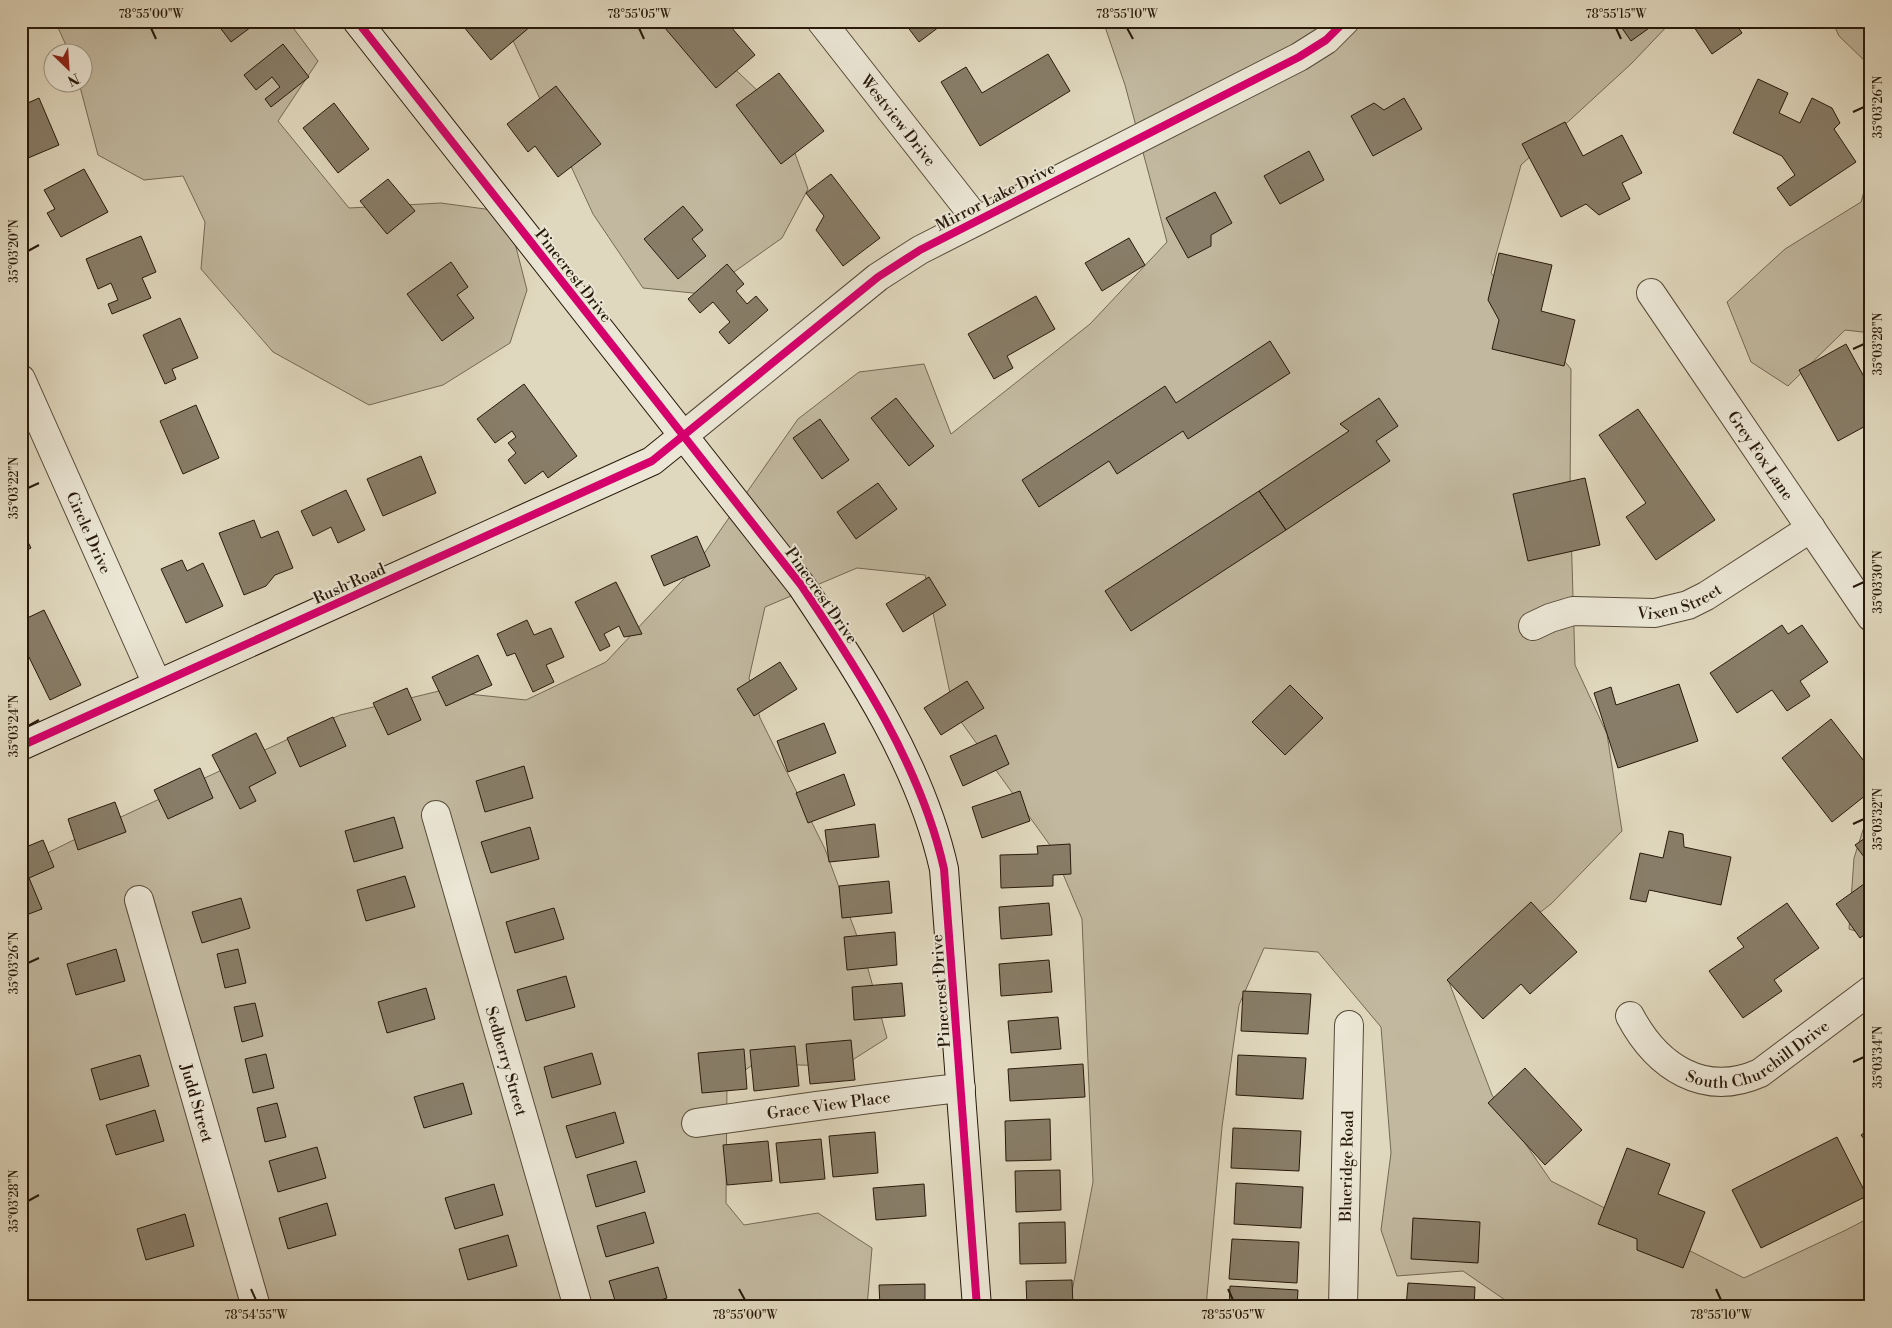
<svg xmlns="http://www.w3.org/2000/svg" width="1892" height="1328" viewBox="0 0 1892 1328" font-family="'Libre Bodoni',serif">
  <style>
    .green { fill: #c1b89f; stroke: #746954 }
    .building { fill: #887d68; stroke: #281a0a }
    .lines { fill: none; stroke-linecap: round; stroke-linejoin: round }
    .street-casing { stroke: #564a37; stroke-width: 30 }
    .secondary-casing { stroke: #281a0a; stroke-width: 30 }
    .street { stroke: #ebe6d5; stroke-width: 28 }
    .secondary { stroke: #ebe6d5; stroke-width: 28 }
    .cycleway-casing { stroke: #ebe6d5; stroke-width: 11 }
    .cycleway { stroke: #d6006c; stroke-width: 8 }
    .ticks { fill: none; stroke: #281a0a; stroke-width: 2 }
    .labels { text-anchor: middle; stroke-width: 4; stroke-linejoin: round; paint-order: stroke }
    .street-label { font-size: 16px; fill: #281a0a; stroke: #ebe6d5 }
    .neatline { fill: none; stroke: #281a0a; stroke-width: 2 }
    .ticks-label { font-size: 12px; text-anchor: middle; fill: #281a0a }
  </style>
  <rect width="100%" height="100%" fill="#e0d8be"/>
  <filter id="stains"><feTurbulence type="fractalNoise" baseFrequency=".004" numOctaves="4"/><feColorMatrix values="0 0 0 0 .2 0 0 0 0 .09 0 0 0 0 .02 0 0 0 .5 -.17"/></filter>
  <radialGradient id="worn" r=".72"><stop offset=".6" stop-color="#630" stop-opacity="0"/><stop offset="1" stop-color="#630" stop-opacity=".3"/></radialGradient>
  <!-- green -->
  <path class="green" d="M55,21H288L318,61L278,121L349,208L441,203L507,212L527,290L510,343L443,385L369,405L273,352L201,269L205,222L183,176L144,180L98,155L79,83L82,82V52H69Z
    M504,21H691L698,34L780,112L808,189L782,238L703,294L643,288L593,214Z
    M1103,21H1672L1632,63L1521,165L1491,273L1571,369L1570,494L1575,665L1607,734L1622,831L1551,904L1449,982L1492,1095L1551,1181L1744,1278L1846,1230L1871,1217V1307H1507L1505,1300L1463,1271L1397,1276L1381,1230L1391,1153L1381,1027L1318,952L1264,948L1239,1005L1222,1127L1206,1307H1069L1093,1182L1082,919L1052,848L954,712L925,575L857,568L765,607L749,678L760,718L825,849L865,958L887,1038L843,1066L798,1065L758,1061L727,1083L726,1203L744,1225L818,1213L872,1248L867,1307H21V866L108,823L340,715L439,691L526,700L606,662L694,568L798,419L859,372L924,364L951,434L1090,324L1167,242L1125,85Z
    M1832,21H1871V88L1868,64L1839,36Z
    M1871,167V333L1845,330L1788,386L1751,362L1727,302L1785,249L1861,202Z
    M1871,805V936L1849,929L1854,858Z"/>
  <!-- building -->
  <path class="building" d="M215,21H259L231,42Z
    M459,21H526L531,26L491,60Z
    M659,21H726L755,55L716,88Z
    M903,21H947L919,42Z
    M1617,21H1659L1631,41Z
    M1690,21H1734L1742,33L1712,54Z
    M283,44L309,77L271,107L265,99L280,87L272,77L256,90L244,75Z
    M1048,54L1070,91L980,146L941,82L966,67L982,93Z
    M779,73L824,131L781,164L736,105Z
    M1758,79L1788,93L1779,113L1800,123L1812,98L1832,108L1840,123L1834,129L1856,162L1790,206L1777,188L1795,175L1782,156L1733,133Z
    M556,86L601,144L558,177L535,146L528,152L507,124Z
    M39,98L59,145L21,161V106Z
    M1404,98L1422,129L1373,156L1351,116L1374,103L1384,110Z
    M334,103L369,149L338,173L303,128Z
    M1565,122L1583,156L1622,135L1642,173L1622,183L1630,199L1599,215L1586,204L1561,217L1522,144Z
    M1309,151L1324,180L1280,204L1264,176Z
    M84,169L108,212L61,237L47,213L55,209L44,190Z
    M831,174L880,238L843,266L816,230L824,216L806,193Z
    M388,179L415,211L387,234L360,201Z
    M1215,192L1232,223L1211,235V246L1188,258L1166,218Z
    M683,206L703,230L692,239L706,256L678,279L644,239Z
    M141,236L156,272L142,278L151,298L112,314L108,304L118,300L111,283L98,289L86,259Z
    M1129,238L1145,265L1102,291L1085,263Z
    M1499,253L1552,265L1541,311L1575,320L1564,366L1492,349L1499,320L1488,300Z
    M451,262L468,287L457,295L474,318L442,341L407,294Z
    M727,264L744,284L736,291L747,304L756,296L768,310L729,344L719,332L730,322L713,302L700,313L688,299Z
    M1036,296L1055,329L1007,356L1013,368L994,379L968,334Z
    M180,318L198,358L172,369L176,379L165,384L143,335Z
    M1270,341L1290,373L1188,439L1183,431L1117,474L1109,461L1039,507L1022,480L1165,386L1176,403Z
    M1846,344L1868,384L1871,382V423L1838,441L1799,370Z
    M524,384L577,456L548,478L543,471L525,484L508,460L516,453L508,443L516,437L512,431L495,443L477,419Z
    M896,398L934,446L909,466L871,418Z
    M1379,398L1398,426L1376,441L1390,461L1286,530L1259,491L1349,431L1340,424Z
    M196,405L219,458L183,474L160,421Z
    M1638,409L1715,520L1656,560L1626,517L1646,503L1599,435Z
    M820,419L849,460L822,479L793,438Z
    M421,456L436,493L383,516L367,479Z
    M1585,478L1600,545L1528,561L1513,494Z
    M878,483L897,509L856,539L837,512Z
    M346,490L365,530L338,543L331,527L313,536L301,511Z
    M1259,491L1286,530L1131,631L1105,591Z
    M254,520L261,538L278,531L293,568L275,575L266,586L244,595L219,533Z
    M21,528L31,548L21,553Z
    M697,536L710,566L664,586L651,556Z
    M182,560L187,571L203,563L223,606L186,623L161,569Z
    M929,577L946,605L903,632L886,604Z
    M616,582L642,634L624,637L619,626L604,634L610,646L600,651L575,602Z
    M44,610L81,685L50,700L23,645L21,646V621Z
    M527,620L534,635L551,628L564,657L546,665L554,682L533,692L515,653L507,656L497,634Z
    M1782,625L1788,634L1802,625L1828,662L1800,681L1810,696L1787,711L1772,690L1737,713L1710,673Z
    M478,655L492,685L446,706L432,677Z
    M780,662L797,689L754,716L737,689Z
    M967,681L984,708L941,735L924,708Z
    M1679,684L1698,741L1618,768L1594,693L1611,687L1616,705Z
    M1290,685L1323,718L1285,755L1252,722Z
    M407,688L421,720L388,735L373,703Z
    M333,717L346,746L300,767L287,738Z
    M1831,719L1871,770V791L1832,822L1782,758Z
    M824,723L836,753L788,772L777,741Z
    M256,733L276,773L249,787L256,801L240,809L212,755Z
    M996,735L1009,764L963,786L950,756Z
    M524,766L533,798L485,812L476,781Z
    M200,768L213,798L168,819L154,790Z
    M844,774L855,805L808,823L796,793Z
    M1020,791L1030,821L982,838L972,807Z
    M115,802L126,832L78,850L68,819Z
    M394,817L403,848L354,862L345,831Z
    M875,824L879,857L829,862L825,830Z
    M530,827L539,859L491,873L481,842Z
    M1669,831L1683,834L1684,847L1731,857L1721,905L1649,890L1646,902L1630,899L1640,853L1663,858Z
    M1871,834V866L1855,845Z
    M43,840L54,867L29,878L42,909L21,917V849Z
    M1070,844L1071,874L1053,875V886L1001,888L1000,855L1038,854L1037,846Z
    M405,876L415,907L366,921L357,890Z
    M1871,879V930L1860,938L1836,904Z
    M889,881L892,913L842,918L839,886Z
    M241,898L250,928L202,943L192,912Z
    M1531,902L1577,952L1530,994L1521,984L1483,1019L1447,980Z
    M1049,903L1052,935L1001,939L999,907Z
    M1787,903L1819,948L1774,980L1782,991L1743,1018L1709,971L1744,947L1737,938Z
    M554,908L564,939L515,953L506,922Z
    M895,932L897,965L847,970L844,937Z
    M116,949L125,981L76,995L67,964Z
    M238,949L246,983L225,988L217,954Z
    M1049,960L1052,992L1001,996L999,964Z
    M566,976L575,1007L526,1021L517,990Z
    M902,983L905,1016L854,1020L852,987Z
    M426,988L435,1019L387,1033L378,1002Z
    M1243,991L1311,994L1308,1034L1241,1031Z
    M255,1003L263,1036L242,1042L234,1007Z
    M1058,1017L1061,1049L1011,1053L1008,1021Z
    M851,1040L855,1080L810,1084L806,1044Z
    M795,1046L799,1086L754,1091L750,1050Z
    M744,1049L747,1089L702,1093L698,1053Z
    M592,1053L601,1084L552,1098L544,1067Z
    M266,1054L274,1088L253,1093L245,1059Z
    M140,1055L149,1086L100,1100L91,1069Z
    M1238,1055L1306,1058L1303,1099L1236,1095Z
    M1083,1064L1085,1097L1010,1101L1008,1069Z
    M1525,1068L1582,1130L1545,1165L1488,1103Z
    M463,1083L472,1114L424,1128L414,1097Z
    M277,1103L286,1137L265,1142L257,1108Z
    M155,1110L164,1141L116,1155L106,1125Z
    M615,1112L624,1143L576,1158L566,1126Z
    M1050,1119L1051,1160L1006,1161L1005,1121Z
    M1233,1128L1301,1131L1299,1171L1231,1168Z
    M1871,1128V1148L1861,1135Z
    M875,1132L878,1173L833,1177L829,1136Z
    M1837,1137L1867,1196L1761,1248L1732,1190Z
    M821,1139L825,1179L780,1183L776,1143Z
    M768,1141L772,1181L727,1185L723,1145Z
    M317,1147L326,1178L278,1192L269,1161Z
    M1627,1148L1670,1164L1658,1194L1705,1212L1683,1268L1637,1250V1239L1598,1224Z
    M636,1161L645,1192L596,1207L587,1175Z
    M1060,1170L1061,1210L1016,1212L1015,1171Z
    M1236,1183L1303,1187L1301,1228L1234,1224Z
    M494,1184L503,1215L455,1229L445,1198Z
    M924,1184L926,1216L876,1220L873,1188Z
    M327,1203L336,1235L288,1249L279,1218Z
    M645,1212L654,1243L606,1257L597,1226Z
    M185,1214L194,1246L146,1260L137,1229Z
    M1413,1218L1480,1222L1478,1263L1411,1259Z
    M1065,1222L1066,1263L1020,1264L1019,1223Z
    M508,1235L517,1266L468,1280L459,1249Z
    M1232,1239L1299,1242L1297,1283L1229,1279Z
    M658,1267L667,1298L638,1307H617L609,1281Z
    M1072,1280L1073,1307H1027L1026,1281Z
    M1408,1283L1475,1287L1474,1307H1406Z
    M925,1284V1307H880L879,1285Z
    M1230,1286L1298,1290L1297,1307H1229Z"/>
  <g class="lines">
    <!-- street casing -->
    <g class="street-casing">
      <g id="street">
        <path id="s1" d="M821,21L977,220"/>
        <path id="s2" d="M1651,293L1871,617"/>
        <path id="s3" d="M21,379L157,684"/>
        <path d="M683,436L878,277L920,250L1299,57L1326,40L1345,21"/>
        <path id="s4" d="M1533,626L1550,618L1573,611L1655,613L1688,605L1706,596L1811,528"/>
        <path id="s5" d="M436,815L578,1307"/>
        <path id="s6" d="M139,900L256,1307"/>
        <path id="s7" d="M1630,1016C1657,1067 1704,1098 1760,1073L1871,990"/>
        <path id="s8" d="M696,1123C784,1111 873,1097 961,1088"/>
        <path id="s9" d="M1343,1307L1349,1025"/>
      </g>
    </g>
    <!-- secondary casing -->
    <g class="secondary-casing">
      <path id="secondary" d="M357,21L801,585C859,671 921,766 944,869L977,1307
        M21,746L652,461L683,436"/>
    </g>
    <!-- street -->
    <use href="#street" class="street"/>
    <!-- secondary -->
    <use href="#secondary" class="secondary"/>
    <!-- cycleway casing -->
    <g class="cycleway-casing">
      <path id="cycleway" d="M357,21L801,585C859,671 921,766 944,869L977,1307
        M21,746L652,461L878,277L920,250L1299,57L1326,40L1345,21"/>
    </g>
    <!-- cycleway -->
    <use href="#cycleway" class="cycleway"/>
  </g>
  <!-- ticks -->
  <path class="ticks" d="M151,28L156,39M639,28L644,39M1127,28L1133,39M1616,28L1621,39M1853,112L1864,107M28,251L39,245M1853,349L1864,344M28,488L39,483M1853,587L1864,582M28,726L39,720M1853,824L1864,819M28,963L39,958M1853,1062L1864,1057M28,1201L39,1195M251,1289L256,1300M739,1289L745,1300M1228,1289L1233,1300M1716,1289L1721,1300"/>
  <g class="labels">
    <!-- street labels -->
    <g class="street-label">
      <text dy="6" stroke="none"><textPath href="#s1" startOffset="126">Westview Drive</textPath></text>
      <text transform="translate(995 196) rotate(-27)" y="6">Mirror Lake Drive</text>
      <text transform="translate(574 275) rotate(52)" y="6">Pinecrest Drive</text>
      <text dy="6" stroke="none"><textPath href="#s2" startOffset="196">Grey Fox Lane</textPath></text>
      <text dy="6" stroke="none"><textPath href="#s3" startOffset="168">Circle Drive</textPath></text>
      <text transform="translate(349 583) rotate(-24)" y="6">Rush Road</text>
      <text transform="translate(822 595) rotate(55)" y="6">Pinecrest Drive</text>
      <text dy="6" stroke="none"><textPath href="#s4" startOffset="151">Vixen Street</textPath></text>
      <text transform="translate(940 991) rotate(-94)" y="6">Pinecrest Drive</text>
      <text dy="6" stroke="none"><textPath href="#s7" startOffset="162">South Churchill Drive</textPath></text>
      <text dy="6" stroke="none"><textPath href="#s5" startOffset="256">Sedberry Street</textPath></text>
      <text dy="6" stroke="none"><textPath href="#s6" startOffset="211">Judd Street</textPath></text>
      <text dy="6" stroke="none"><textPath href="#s8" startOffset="134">Grace View Place</textPath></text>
      <text dy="6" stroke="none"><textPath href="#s9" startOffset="141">Blueridge Road</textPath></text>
    </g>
  </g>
  <!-- margin -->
  <rect width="1892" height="1328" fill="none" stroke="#e0d8be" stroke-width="55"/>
  <!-- north arrow -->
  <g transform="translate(68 68) rotate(155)"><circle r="24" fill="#ebe6d5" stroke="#9d9484"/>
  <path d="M0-4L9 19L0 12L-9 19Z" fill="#8f2418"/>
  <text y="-8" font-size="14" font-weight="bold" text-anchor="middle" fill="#281a0a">N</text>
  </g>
  <rect x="28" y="28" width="1836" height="1272" class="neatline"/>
  <g class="ticks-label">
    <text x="151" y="18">78°55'00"W</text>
    <text x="639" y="18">78°55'05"W</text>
    <text x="1127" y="18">78°55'10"W</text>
    <text x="1616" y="18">78°55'15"W</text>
    <text transform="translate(1878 107) rotate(-90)" y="4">35°03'26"N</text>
    <text transform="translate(14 251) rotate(-90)" y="4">35°03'20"N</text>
    <text transform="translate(1878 344) rotate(-90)" y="4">35°03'28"N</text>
    <text transform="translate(14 488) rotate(-90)" y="4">35°03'22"N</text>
    <text transform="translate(1878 582) rotate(-90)" y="4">35°03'30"N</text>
    <text transform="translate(14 726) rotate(-90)" y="4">35°03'24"N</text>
    <text transform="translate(1878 819) rotate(-90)" y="4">35°03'32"N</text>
    <text transform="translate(14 963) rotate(-90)" y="4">35°03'26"N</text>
    <text transform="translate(1878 1057) rotate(-90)" y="4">35°03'34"N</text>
    <text transform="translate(14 1201) rotate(-90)" y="4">35°03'28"N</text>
    <text x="256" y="1319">78°54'55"W</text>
    <text x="745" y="1319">78°55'00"W</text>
    <text x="1233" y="1319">78°55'05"W</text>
    <text x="1721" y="1319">78°55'10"W</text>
  </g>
  <rect width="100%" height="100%" filter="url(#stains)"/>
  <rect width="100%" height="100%" fill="url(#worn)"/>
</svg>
